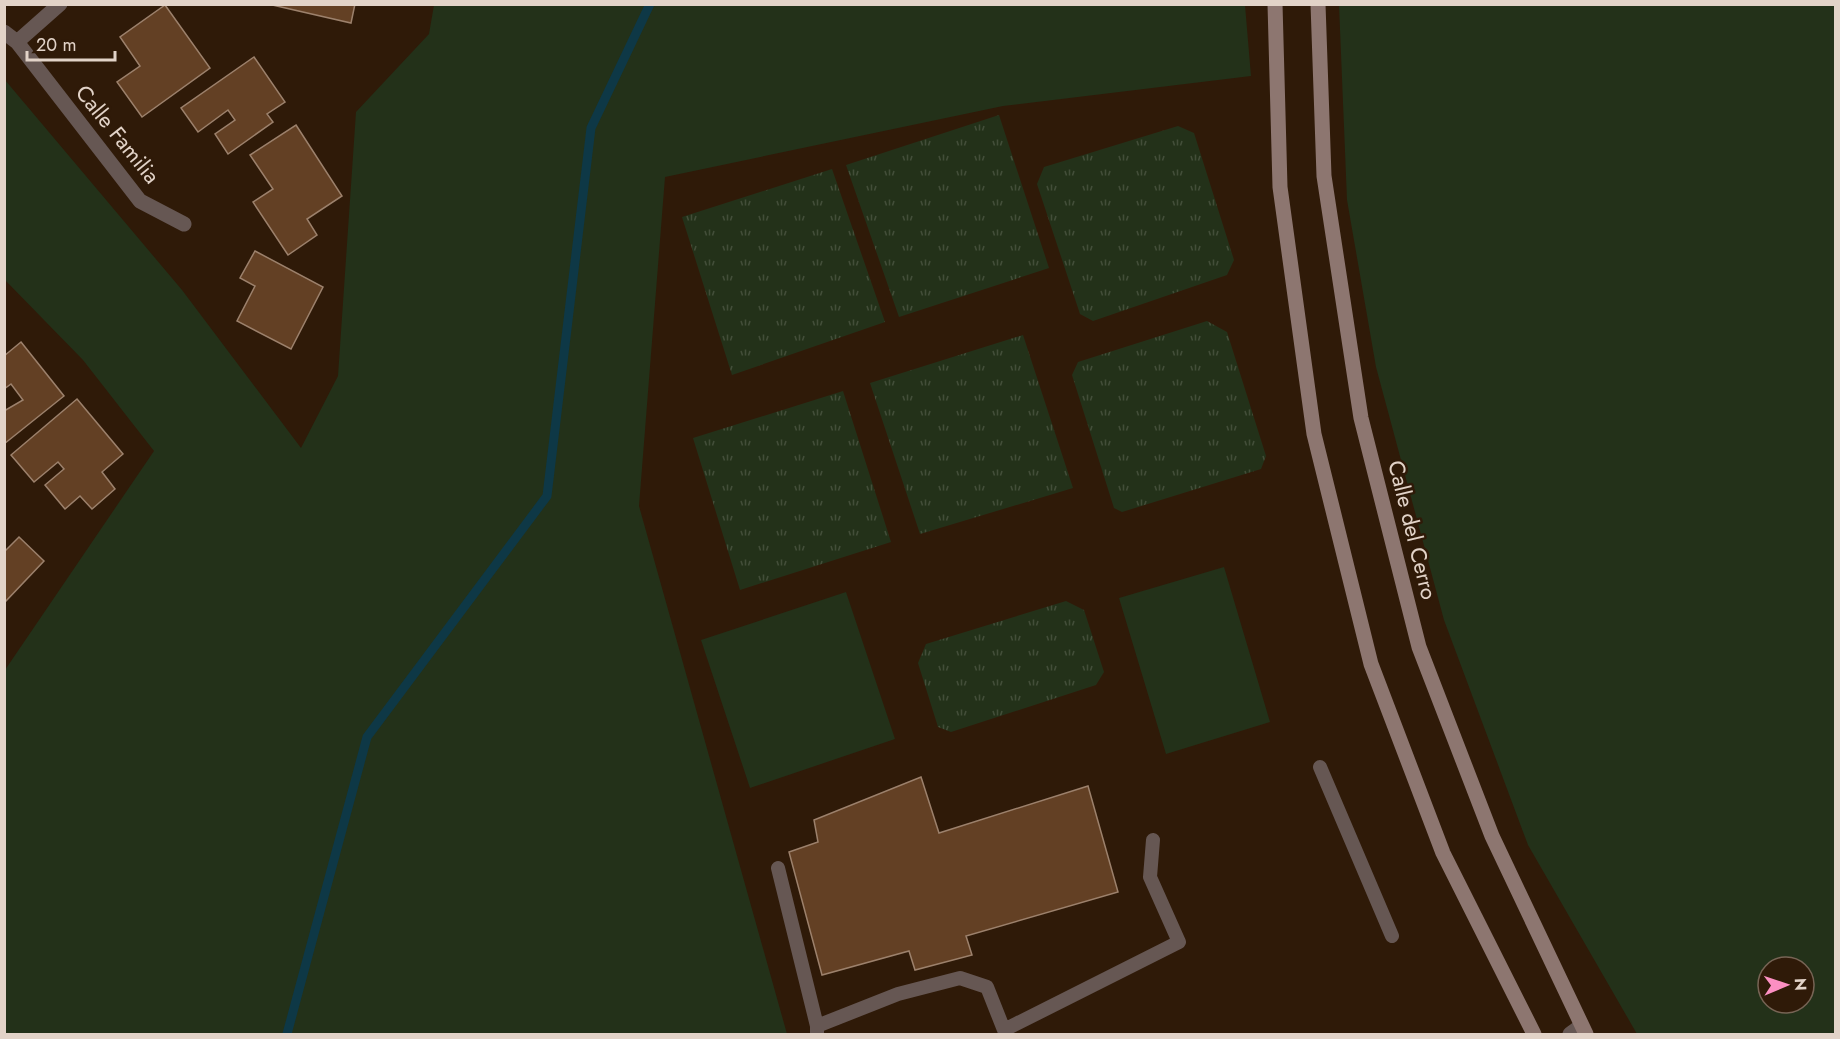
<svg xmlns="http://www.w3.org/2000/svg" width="1840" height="1039" viewBox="0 0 1840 1039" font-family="Jost,sans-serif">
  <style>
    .grass { fill: #233119; fill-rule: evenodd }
    .park { fill: url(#park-tufts) }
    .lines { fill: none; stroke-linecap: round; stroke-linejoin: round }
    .stream { stroke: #0e3846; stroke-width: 9 }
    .building { fill: #634024; stroke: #9c816c; stroke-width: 1.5 }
    .service { stroke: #665753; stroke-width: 14 }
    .minor { stroke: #665753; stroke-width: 15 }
    .tertiary { stroke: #665753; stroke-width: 15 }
    .secondary { stroke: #8d7670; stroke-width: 15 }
    .labels { text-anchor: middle; stroke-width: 5; stroke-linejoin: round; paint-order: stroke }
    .street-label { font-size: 22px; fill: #e2d3c8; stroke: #2f1a08 }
  </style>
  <defs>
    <pattern id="park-tufts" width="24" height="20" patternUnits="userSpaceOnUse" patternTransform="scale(1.5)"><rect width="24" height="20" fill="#233119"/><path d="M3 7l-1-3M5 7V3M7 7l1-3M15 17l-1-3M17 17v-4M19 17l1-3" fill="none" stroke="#434e39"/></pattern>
  </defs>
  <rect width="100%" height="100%" fill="#2f1a08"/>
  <!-- grass -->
  <path class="grass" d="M434,5H1245L1251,76L1003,106L665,177L639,506L787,1034H5V670L154,451L83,360L5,280V80L182,290L301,448L338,376L356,112L429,34Z
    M1339,5H1835V1034H1637L1528,845L1444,620L1376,367L1347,200ZM1768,967H1804V1003H1768Z
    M1224,567L1270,722L1166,754L1119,598Z
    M846,592L895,739L750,788L701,640Z"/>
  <!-- park -->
  <path class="park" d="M999,115L1049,268L899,317L846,165Z
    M1178,126L1194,133L1234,260L1227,275L1093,321L1080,314L1037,184L1044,167Z
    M832,169L885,322L732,375L682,217Z
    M1207,321L1227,332L1266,456L1261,469L1122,512L1114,508L1072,375L1078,362Z
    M1023,335L1073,488L920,534L870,383Z
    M843,391L891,542L740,590L693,438Z
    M1066,601L1084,610L1104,672L1096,685L951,732L938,727L918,663L926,644Z"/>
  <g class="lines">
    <!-- stream -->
    <path class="stream" d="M287,1034L367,737L547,496L591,128L650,4"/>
  </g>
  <!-- building -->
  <path class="building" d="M268,4H355L351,23Z
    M165,5L210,68L142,117L117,82L140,66L120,37Z
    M254,57L285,102L267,114L273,122L228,154L215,134L235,120L228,110L198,132L181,108Z
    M296,125L342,196L307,219L317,235L288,255L253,202L273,189L250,155Z
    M255,251L323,287L291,349L237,321L255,286L240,278Z
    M21,342L64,396L4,444V411L23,400L11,384L4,389V356Z
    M77,399L123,454L102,472L115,489L92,509L80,496L65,509L45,485L64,469L58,462L34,482L11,455Z
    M19,537L44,561L4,603V552Z
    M921,777L939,833L1088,786L1118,892L966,936L972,955L915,970L909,951L822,975L789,852L818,842L814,820Z"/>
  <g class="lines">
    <!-- service -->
    <path class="service" d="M1320,767L1392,936
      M778,868L817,1026V1034
      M817,1026L898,994L960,978L987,987L1004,1030L1179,942L1150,877L1153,840"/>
    <!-- minor -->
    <path class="minor" d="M4,32L17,42L140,201L184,224
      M17,42L60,4"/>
    <!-- tertiary -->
    <path class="tertiary" d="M1570,1034L1581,1026"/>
    <!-- secondary -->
    <path class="secondary" d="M1275,4L1280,187L1314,434L1371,664L1443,853L1534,1034
      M1318,4L1324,176L1361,418L1419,647L1492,836L1586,1034"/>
  </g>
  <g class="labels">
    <!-- street labels -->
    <g class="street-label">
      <text transform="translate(118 134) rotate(51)" y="8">Calle Familia</text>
      <text transform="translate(1413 530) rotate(76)" y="8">Calle del Cerro</text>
    </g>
  </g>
  <!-- border -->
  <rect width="1840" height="1039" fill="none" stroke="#e2d3c8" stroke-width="12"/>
  <!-- north arrow -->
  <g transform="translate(1786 985) rotate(88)"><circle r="28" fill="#2f1a08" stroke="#776455" stroke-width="1.5"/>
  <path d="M0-4.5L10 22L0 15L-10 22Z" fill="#fc8fc2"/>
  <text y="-9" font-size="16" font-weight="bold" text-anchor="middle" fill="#e2d3c8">N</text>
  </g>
  <!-- scale -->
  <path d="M27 51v9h88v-9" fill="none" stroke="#e2d3c8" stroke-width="3"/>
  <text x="36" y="51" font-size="18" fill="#e2d3c8" stroke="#2f1a08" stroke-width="4.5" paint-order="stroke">20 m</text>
</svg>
